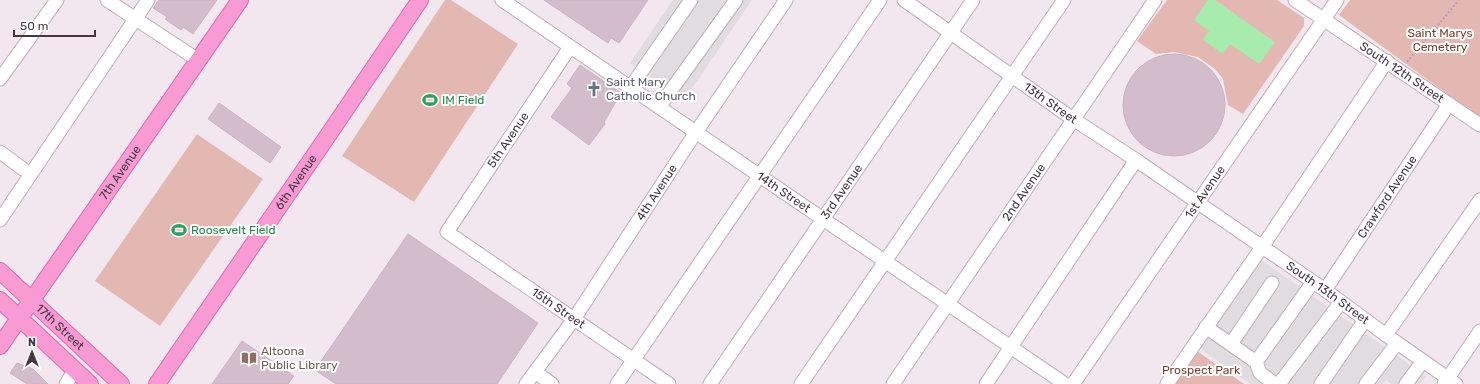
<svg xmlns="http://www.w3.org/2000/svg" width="1480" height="384" viewBox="0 0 1480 384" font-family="Rubik,sans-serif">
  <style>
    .green { fill: #e4b8b2 }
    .parking { fill: #e1dcdf }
    .water { fill: #a7ecac }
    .building { fill: #d3bdcd; stroke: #ceb1c5 }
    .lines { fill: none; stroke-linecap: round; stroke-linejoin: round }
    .minor-casing { stroke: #c0adba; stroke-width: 15 }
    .major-casing { stroke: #dd6bb2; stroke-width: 18 }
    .path { stroke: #be9cb3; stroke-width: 2; stroke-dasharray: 2 2; stroke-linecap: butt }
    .minor { stroke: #fff; stroke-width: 13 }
    .major { stroke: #f89ad3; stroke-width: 16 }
    .labels { text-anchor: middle; stroke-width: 4; stroke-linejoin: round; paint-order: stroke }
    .park-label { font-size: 12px; fill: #74422d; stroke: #fff }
    .street-label { font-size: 12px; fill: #453641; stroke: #fff }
    .worship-label { font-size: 12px; fill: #5b616d; stroke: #fff; text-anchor: start }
    .leisure-label { font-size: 12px; fill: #27864d; stroke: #fff; text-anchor: start }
    .education-label { font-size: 12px; fill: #785e54; stroke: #fff; text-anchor: start }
  </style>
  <rect width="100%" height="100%" fill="#f2e7ee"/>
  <!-- green -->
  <path class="green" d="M445,0H451L518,44L414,202L342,156Z
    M1167,0H1277L1304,18V26L1243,114L1228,105L1223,79L1215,69L1198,57L1174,52L1156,54L1137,41Z
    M1350,0H1480V118L1339,15Z
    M197,134L263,179L160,326L95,281Z
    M1197,351L1244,384H1173Z"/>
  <!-- parking -->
  <path class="parking" d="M673,0H752L684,100L630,63Z
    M1260,259L1426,376L1420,384H1391L1386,380L1383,384H1266L1263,382L1261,384H1250L1198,347Z"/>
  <!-- water -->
  <path class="water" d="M1208,0H1215L1275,42L1259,64L1230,44L1223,54L1203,40L1209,31L1194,20Z"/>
  <!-- building -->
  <path class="building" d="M159,0H217L193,34L183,27L181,30L165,19L167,17L153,8Z
    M544,0H648L619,43L611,38L608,43Z
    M1123 105a51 51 0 1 1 102 0a51 51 0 1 1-102 0Z
    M580,65L621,93L604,122L605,124L589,145L551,117L572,88L567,84Z
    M219,103L281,147L270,163L208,119Z
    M408,234L538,323L497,384H336L315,370Z
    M242,341L294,376L288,384H212Z
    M17,363L33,369L48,384H27L10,373Z"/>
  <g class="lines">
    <!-- minor casing -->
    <g class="minor-casing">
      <g id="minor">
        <path d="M107,0L198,60"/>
        <path id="s1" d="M502,0L1065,384"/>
        <path id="s2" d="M904,0L1073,119L1136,160L1325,290L1386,335L1456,384"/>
        <path id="s3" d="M1295,0L1480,125"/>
        <path id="s4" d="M570,47L447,232L669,384"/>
        <path d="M0,79L57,0"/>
        <path d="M630,88L691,0"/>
        <path d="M659,107L736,0"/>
        <path d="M0,152L23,169"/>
        <path d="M0,220L148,0"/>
        <path id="s5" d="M1325,290L1449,104"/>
        <path d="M1206,327L1256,362L1260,373L1275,384"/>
        <path d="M1386,335L1480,200"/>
        <path d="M1231,344L1272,283"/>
        <path d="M1256,362L1313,282"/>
        <path d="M535,372L552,384"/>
        <path d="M66,384L75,370"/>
        <path id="s6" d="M526,384L574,319L696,132L786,0"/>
        <path d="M617,384L880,0"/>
        <path id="s7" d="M710,384L973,0"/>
        <path d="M801,384L1064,0"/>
        <path id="s8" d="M893,384L1155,0"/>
        <path d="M986,384L1136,160"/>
        <path id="s9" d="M1073,384L1337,0"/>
        <path d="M1167,384L1262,247L1387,61"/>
        <path d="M1279,384L1341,302"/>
        <path d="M1321,384L1365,320"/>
        <path d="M1366,384L1397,343"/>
        <path d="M1406,384L1423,361"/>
        <path d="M1444,384L1480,331"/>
      </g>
    </g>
    <!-- major casing -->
    <g class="major-casing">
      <g id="major">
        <path id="s10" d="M0,271L121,384"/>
        <path d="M0,300L90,384"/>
        <path id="s11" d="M0,346L240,0"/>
        <path id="s12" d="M157,384L316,153L420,0"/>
      </g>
    </g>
    <!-- path -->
    <path class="path" d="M1407,62L1459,0"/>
    <!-- minor -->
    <use href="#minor" class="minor"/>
    <!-- major -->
    <use href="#major" class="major"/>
  </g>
  <!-- icons -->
  <defs>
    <g id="church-bare" transform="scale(1.2)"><path d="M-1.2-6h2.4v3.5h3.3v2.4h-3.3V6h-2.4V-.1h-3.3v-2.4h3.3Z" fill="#6b7280" stroke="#fff" stroke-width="2.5" paint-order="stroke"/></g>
    <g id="stadium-bare" transform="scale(1.2)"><path d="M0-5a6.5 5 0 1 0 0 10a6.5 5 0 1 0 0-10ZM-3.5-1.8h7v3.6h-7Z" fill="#2e9e5b" stroke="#fff" stroke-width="2.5" paint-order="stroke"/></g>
    <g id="library-bare" transform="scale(1.2)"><path d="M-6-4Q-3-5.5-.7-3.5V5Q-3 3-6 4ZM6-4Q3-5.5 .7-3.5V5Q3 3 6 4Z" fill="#8d6e63" stroke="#fff" stroke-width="2.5" paint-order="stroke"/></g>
  </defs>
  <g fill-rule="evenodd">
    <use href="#church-bare" x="594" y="89"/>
    <use href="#stadium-bare" x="430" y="100"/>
    <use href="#stadium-bare" x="179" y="230"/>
    <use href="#library-bare" x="249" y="358"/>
  </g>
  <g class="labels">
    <!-- park labels -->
    <g class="park-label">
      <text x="1440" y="37">Saint Marys<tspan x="1440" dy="14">Cemetery</tspan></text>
      <text x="1201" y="374">Prospect Park</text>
    </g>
    <!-- street labels -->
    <g class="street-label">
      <text dy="4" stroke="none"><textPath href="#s3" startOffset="129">South 12th Street</textPath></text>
      <text dy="4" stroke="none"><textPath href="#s2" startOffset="179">13th Street</textPath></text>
      <text transform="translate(508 140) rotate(-56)" y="4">5th Avenue</text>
      <text dy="4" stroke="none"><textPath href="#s11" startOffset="211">7th Avenue</textPath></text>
      <text dy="4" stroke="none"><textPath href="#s12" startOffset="245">6th Avenue</textPath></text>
      <text dy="4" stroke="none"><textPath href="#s6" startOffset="232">4th Avenue</textPath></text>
      <text dy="4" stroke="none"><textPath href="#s1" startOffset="341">14th Street</textPath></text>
      <text dy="4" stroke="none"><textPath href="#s7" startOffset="233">3rd Avenue</textPath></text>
      <text dy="4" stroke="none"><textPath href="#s8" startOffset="232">2nd Avenue</textPath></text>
      <text dy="4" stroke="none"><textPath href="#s9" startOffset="233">1st Avenue</textPath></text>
      <text dy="4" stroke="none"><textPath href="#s5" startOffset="112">Crawford Avenue</textPath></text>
      <text dy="4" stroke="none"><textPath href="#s2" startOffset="515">South 13th Street</textPath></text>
      <text dy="4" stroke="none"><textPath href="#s4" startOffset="357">15th Street</textPath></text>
      <text dy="4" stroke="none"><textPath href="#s10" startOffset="82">17th Street</textPath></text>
    </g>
    <!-- worship labels -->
    <g class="worship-label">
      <text x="606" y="86">Saint Mary<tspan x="606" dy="14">Catholic Church</tspan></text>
    </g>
    <!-- leisure labels -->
    <g class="leisure-label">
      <text x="442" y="104">IM Field</text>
      <text x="191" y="234">Roosevelt Field</text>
    </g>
    <!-- education labels -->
    <g class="education-label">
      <text x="261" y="355">Altoona<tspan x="261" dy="14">Public Library</tspan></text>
    </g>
  </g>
  <!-- north arrow -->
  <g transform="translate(32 352)" stroke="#ffffff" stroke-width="3" paint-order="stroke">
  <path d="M0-3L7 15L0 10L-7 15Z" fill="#453641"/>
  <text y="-6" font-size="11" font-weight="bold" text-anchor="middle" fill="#453641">N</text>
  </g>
  <!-- scale -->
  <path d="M14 30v6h81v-6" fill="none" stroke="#453641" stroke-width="2"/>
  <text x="20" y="30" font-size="12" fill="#453641" stroke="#ffffff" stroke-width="3" paint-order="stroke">50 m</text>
</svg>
